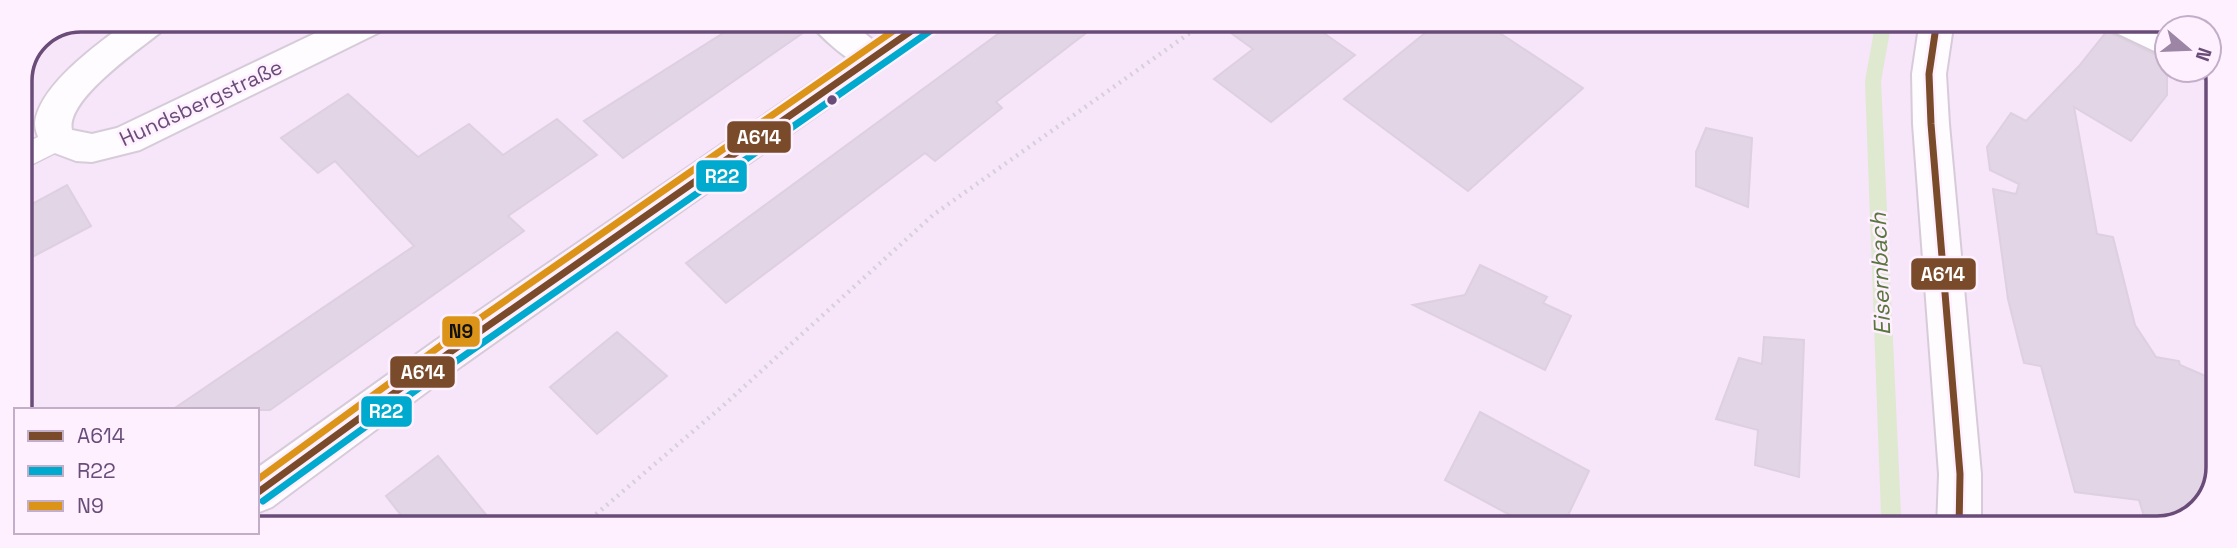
<svg xmlns="http://www.w3.org/2000/svg" width="2237" height="548" viewBox="0 0 2237 548" font-family="'Space Grotesk',sans-serif">
  <style>
    .residential { fill: #f7e5f9 }
    .lines { fill: none; stroke-linecap: round; stroke-linejoin: round }
    .stream { fill: #dee9cf; fill-rule: evenodd }
    .building { fill: #e2d5e5; stroke: #decfe1; stroke-width: 2 }
    .service-casing { stroke: #d6ccd9; stroke-width: 3 }
    .minor-casing { stroke: #d6ccd9; stroke-width: 4 }
    .secondary-casing { stroke: #d7cbd9; stroke-width: 4 }
    .path { stroke: #d7cfda; stroke-width: 4.5; stroke-dasharray: 2 5; stroke-linecap: butt }
    .service { fill: #fefcfe; fill-rule: evenodd }
    .minor { fill: #fefcfe; fill-rule: evenodd }
    .secondary { fill: #fefcfe; fill-rule: evenodd }
    .bus-1-casing { stroke: #fef0ff; stroke-width: 12 }
    .bus-2-casing { stroke: #fef0ff; stroke-width: 12 }
    .bus-3-casing { stroke: #fef0ff; stroke-width: 12 }
    .bus-1 { stroke: #7a4b2a; stroke-width: 7 }
    .bus-2 { stroke: #00a9ce; stroke-width: 7 }
    .bus-3 { stroke: #db9418; stroke-width: 7 }
    .bus-dot { fill: #6a4c78; stroke: #fef0ff; stroke-width: 2.5 }
    .labels { text-anchor: middle; stroke-width: 5; stroke-linejoin: round; paint-order: stroke }
    .street-label { font-size: 21px; fill: #6a4c78; stroke: #fef0ff }
    .water-label { font-size: 23px; font-style: italic; fill: #59763c; stroke: #fef0ff }
    .rim { fill: none; stroke: #6a4c78; stroke-width: 3.5 }
    .line-badge { stroke: #fef0ff; stroke-width: 2.5 }
    .badge-label { font-size: 19px; text-anchor: middle; font-weight: bold; fill: #fff }
    .pale-badge-label { font-size: 19px; text-anchor: middle; font-weight: bold; fill: #111 }
  </style>
  <rect width="100%" height="100%" fill="#f8eef8"/>
  <!-- residential -->
  <path class="residential" d="M80,19L2169,21L2182,28H2167V70H2209V54L2217,72L2216,480L2197,514L2157,529L257,528V410H20L19,80L37,37Z"/>
  <g class="lines">
    <!-- stream -->
    <path class="stream" d="M1876,20H1892L1881,81L1901,514L1899,529H1879L1881,514L1865,81Z"/>
  </g>
  <!-- building -->
  <path class="building" d="M744,20H805L810,28L623,158L584,121Z
    M1017,20H1103L996,102L1002,108L935,161L925,153L726,303L686,263Z
    M1213,20H1305L1355,55L1271,122L1214,79L1253,49Z
    M1441,20H1480L1583,88L1468,191L1344,99Z
    M2107,31L2167,60V95L2131,141L2074,107L2097,234L2113,237L2135,325L2156,357L2179,361L2180,365L2217,381L2216,480L2197,514L2157,529H2148L2139,500L2075,492L2041,366L2024,363L2008,299L1993,189L2016,194L2019,184L1990,170L1987,147L2011,113L2026,121L2079,66Z
    M348,94L418,157L469,124L503,155L557,119L597,155L508,216L524,231L270,410H172L414,246L335,161L318,173L281,138Z
    M1706,128L1752,138L1748,207L1696,186V152Z
    M67,185L91,226L19,264V211Z
    M1480,265L1547,297L1543,303L1571,316L1545,370L1413,305L1465,295Z
    M617,332L667,376L597,434L550,387Z
    M1764,337L1804,340L1799,477L1755,465L1758,430L1716,419L1739,358L1762,364Z
    M1480,412L1589,471L1562,528H1534L1445,480Z
    M438,456L497,528H411L386,496Z"/>
  <g class="lines">
    <!-- service casing -->
    <g class="service-casing">
      <path id="service" d="M57,128L67,131L71,139L67,147L19,171V146Z"/>
    </g>
    <!-- minor casing -->
    <g class="minor-casing">
      <path id="minor" d="M131,19H171L166,28C144,46 65,99 72,130L92,134L117,128L345,19H393L388,28L140,150L92,162L76,161L44,149C40,142 35,132 35,123C40,83 101,42 131,19Z
        M808,20H848L883,48L888,57L883,66C879,67 876,69 872,70C857,70 815,33 808,20Z
        M2103,20H2150L2167,29V57L2108,29Z
        M2209,54L2217,72L2216,82L2204,78L2195,70H2209Z"/>
    </g>
    <!-- secondary casing -->
    <g class="secondary-casing">
      <path id="secondary" d="M903,20H944L939,29L463,365L272,507L257,513V468L435,341Z
        M1920,20H1954L1946,74L1949,124L1981,474V529H1937L1939,474L1913,124L1912,74Z"/>
    </g>
    <!-- path -->
    <path class="path" d="M580,528L725,404L933,215L1208,20"/>
    <!-- service -->
    <use href="#service" class="service"/>
    <!-- minor -->
    <use href="#minor" class="minor"/>
    <!-- secondary -->
    <use href="#secondary" class="secondary"/>
    <!-- bus-1 casing -->
    <g class="bus-1-casing">
      <path id="bus-1" d="M1937,20L1929,74L1931,124L1960,474L1959,529
        M257,493L449,353L927,20"/>
    </g>
    <!-- bus-2 casing -->
    <g class="bus-2-casing">
      <path id="bus-2" d="M263,501L455,362L933,29"/>
    </g>
    <!-- bus-3 casing -->
    <g class="bus-3-casing">
      <path id="bus-3" d="M257,480L443,344L909,20"/>
    </g>
    <!-- bus-1 -->
    <use href="#bus-1" class="bus-1"/>
    <!-- bus-2 -->
    <use href="#bus-2" class="bus-2"/>
    <!-- bus-3 -->
    <use href="#bus-3" class="bus-3"/>
  </g>
  <!-- markers -->
  <circle class="bus-dot" cx="832" cy="100" r="6"/>
  <g class="labels">
    <!-- street labels -->
    <g class="street-label">
      <text transform="translate(201 103) rotate(-25)" y="7">Hundsbergstraße</text>
    </g>
    <!-- water labels -->
    <g class="water-label">
      <text transform="translate(1880 274) rotate(-92)" y="8">Eisernbach</text>
    </g>
  </g>
  <!-- crop -->
  <path d="M0 0H2237V548H0ZM81 32H2157A49 49 0 0 1 2206 81V467A49 49 0 0 1 2157 516H81A49 49 0 0 1 32 467V81A49 49 0 0 1 81 32Z" fill="#fef0ff" fill-rule="evenodd"/>
  <path class="rim" d="M81 32H2157A49 49 0 0 1 2206 81V467A49 49 0 0 1 2157 516H81A49 49 0 0 1 32 467V81A49 49 0 0 1 81 32Z"/>
  <g class="line-badge">
    <rect x="726" y="120" width="66" height="34" rx="7" fill="#7a4b2a"/>
    <rect x="695" y="159" width="53" height="34" rx="7" fill="#00a9ce"/>
    <rect x="1910" y="257" width="67" height="34" rx="7" fill="#7a4b2a"/>
    <rect x="441" y="315" width="40" height="33" rx="7" fill="#db9418"/>
    <rect x="389" y="355" width="67" height="34" rx="7" fill="#7a4b2a"/>
    <rect x="360" y="395" width="53" height="33" rx="7" fill="#00a9ce"/>
  </g>
  <g class="badge-label">
    <text x="759" y="144">A614</text>
    <text x="722" y="183">R22</text>
    <text x="1943" y="281">A614</text>
    <text x="423" y="379">A614</text>
    <text x="386" y="418">R22</text>
  </g>
  <g class="pale-badge-label">
    <text x="461" y="338">N9</text>
  </g>
  <!-- legend -->
  <rect x="14" y="408" width="245" height="126" fill="#fef0ff" stroke="#c3aec9" stroke-width="2"/>
  <rect x="28" y="431" width="35" height="10" fill="#7a4b2a" stroke="#c3aec9" stroke-width="2"/>
  <text x="77" y="443" font-size="21" fill="#6a4c78">A614</text>
  <rect x="28" y="466" width="35" height="10" fill="#00a9ce" stroke="#c3aec9" stroke-width="2"/>
  <text x="77" y="478" font-size="21" fill="#6a4c78">R22</text>
  <rect x="28" y="501" width="35" height="10" fill="#db9418" stroke="#c3aec9" stroke-width="2"/>
  <text x="77" y="513" font-size="21" fill="#6a4c78">N9</text>
  <!-- north arrow -->
  <g transform="translate(2188 49) rotate(109)"><circle r="33" fill="#fef0ff" stroke="#c3aec9" stroke-width="2"/>
  <path d="M0-5L12 26L0 18L-12 26Z" fill="#9c85a5"/>
  <text y="-10" font-size="19" font-weight="bold" text-anchor="middle" fill="#6a4c78">N</text>
  </g>
</svg>
